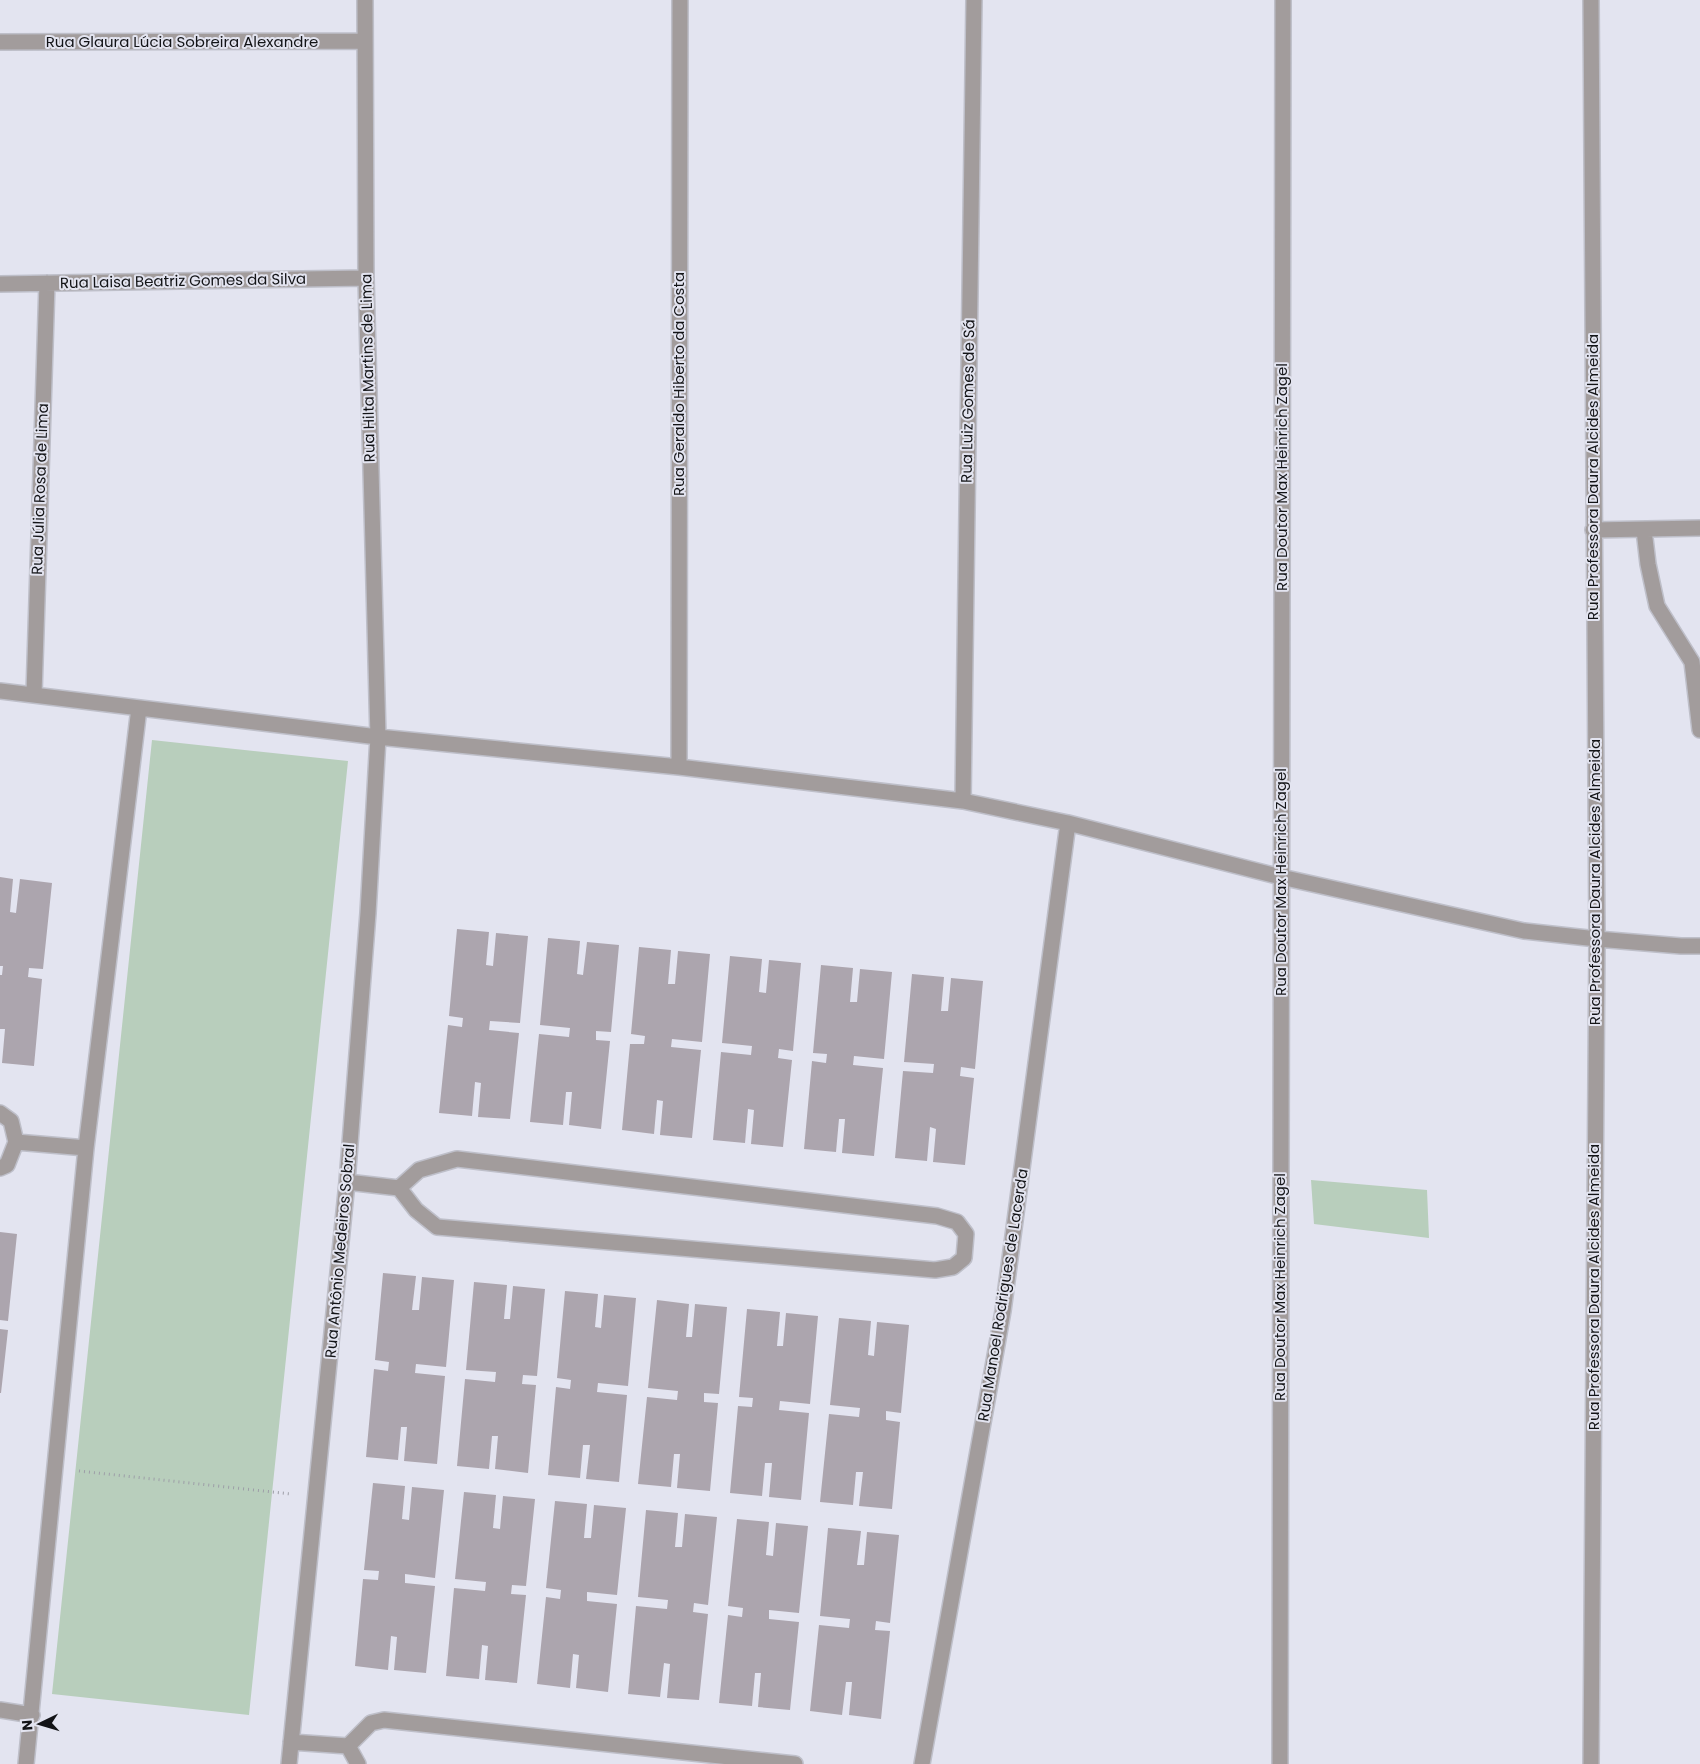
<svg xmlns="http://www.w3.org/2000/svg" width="1700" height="1764" viewBox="0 0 1700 1764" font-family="Poppins,sans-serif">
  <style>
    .green { fill: #b8cebc }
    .building { fill: #aca5ae }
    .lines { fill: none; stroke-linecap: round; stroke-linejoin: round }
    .minor-casing { stroke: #bebfc9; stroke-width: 18 }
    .path { stroke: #9d9ea7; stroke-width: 3; stroke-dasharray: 1 4; stroke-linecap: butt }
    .minor { stroke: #a29c9c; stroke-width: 15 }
    .labels { text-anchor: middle; stroke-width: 4; stroke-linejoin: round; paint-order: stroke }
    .street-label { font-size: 15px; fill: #131417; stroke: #e3e4f0 }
  </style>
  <rect width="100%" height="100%" fill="#e3e4f0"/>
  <!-- green -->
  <path class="green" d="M152,740L348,761L249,1715L52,1694Z
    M1311,1180L1427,1190L1429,1238L1314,1224Z"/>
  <!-- building -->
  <path class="building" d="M0,877L13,879L10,912L16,913L20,879L52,883L43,969L29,968L28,977L42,979L34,1066L2,1063L5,1029H0V975H2L3,966H0Z
    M457,929L489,932L486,965L493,966L496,933L528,936L520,1023L490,1021L489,1030L519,1033L510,1119L478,1117L481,1083L475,1082L472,1116L439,1113L448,1025L462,1027L463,1018L449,1016Z
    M548,938L580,941L577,974L583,975L587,942L619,945L611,1032L596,1031V1040L610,1041L601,1129L569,1125L572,1092H566L563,1125L530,1122L539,1034L569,1037L570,1028L540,1025Z
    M639,947L671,950L668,984H675L678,951L710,954L702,1042L672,1039L671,1047L701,1050L692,1138L660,1135L663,1101L657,1100L654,1134L622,1130L630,1044H644L645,1036L631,1034Z
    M730,956L762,959L759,992L766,993L769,960L801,963L793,1051L779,1049L778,1058L792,1060L783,1147L751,1144L754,1110L748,1109L745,1143L713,1140L721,1052L751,1055L752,1046L722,1043Z
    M821,965L853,968L850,1002H857L860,969L892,972L884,1059L854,1056L853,1065L883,1068L874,1156L842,1153L845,1119H839L836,1152L804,1149L812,1061L826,1063L827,1054L813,1053Z
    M912,974L944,977L941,1011H948L951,978L983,981L975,1069L961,1067L960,1076L974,1078L965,1165L933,1162L936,1129L930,1127L927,1161L895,1158L903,1071L933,1073L934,1064L904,1062Z
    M0,1232L17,1234L8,1321L0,1320Z
    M383,1273L416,1276L412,1310H419L422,1277L454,1280L446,1367L416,1364L415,1373L445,1376L437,1464L404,1461L407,1427H401L398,1460L366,1457L374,1369L388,1371L389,1362L375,1360Z
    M474,1282L507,1285L504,1319H510L513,1286L545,1289L537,1376L523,1375L522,1384L536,1385L528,1473L495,1469L498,1436H492L489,1469L457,1466L465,1379L495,1382L496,1372L466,1370Z
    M565,1291L598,1294L595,1327L601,1328L604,1295L636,1298L628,1386L598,1383L597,1392L627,1395L619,1482L586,1479L590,1445H583L580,1478L548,1475L556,1387L570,1389L571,1380L557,1378Z
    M657,1300L689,1304L686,1337H692L695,1304L727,1307L719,1394L704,1393V1402L718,1403L710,1491L677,1488L680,1454H674L671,1487L638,1484L647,1397L677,1400L678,1391L648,1388Z
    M747,1309L780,1312L777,1346H783L786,1313L818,1316L810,1404L780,1401L779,1410L809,1413L801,1500L769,1497L772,1463H765L762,1496L730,1493L738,1406L752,1407L753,1398L739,1397Z
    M839,1318L871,1321L868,1355L874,1356L877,1322L909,1325L901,1413L886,1411V1420L900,1422L892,1509L859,1506L863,1472H856L853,1505L820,1502L829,1414L859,1417L860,1408L830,1405Z
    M0,1329L8,1330L1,1393H0Z
    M373,1483L405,1486L402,1519L409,1520L412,1487L444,1490L435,1578L405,1574V1583L435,1586L426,1673L394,1670L397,1637L391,1636L388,1670L355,1666L363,1579L378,1580L379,1571L364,1570Z
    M464,1492L496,1495L493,1528L500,1529L503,1496L535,1499L526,1586L512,1585L511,1594L526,1595L517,1683L485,1680L488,1646L482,1645L479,1679L446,1676L454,1588L485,1591L486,1582L455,1579Z
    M555,1501L587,1504L584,1538H591L594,1505L626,1508L617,1595L587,1592V1601L617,1604L608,1692L576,1688L579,1655L573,1654L570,1688L537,1684L546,1597L560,1599L561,1590L546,1588Z
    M646,1510L678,1513L675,1547H682L685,1514L717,1517L708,1605L694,1603L693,1612L708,1614L699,1700L667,1698L670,1664L664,1663L660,1697L628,1694L636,1606L667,1609L668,1600L638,1597Z
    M737,1519L769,1522L766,1555L773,1556L776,1523L808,1526L799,1613L769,1610V1619L799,1622L790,1710L758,1707L761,1673H755L752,1706L719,1703L728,1615L742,1617L743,1608L728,1606Z
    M828,1528L861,1531L857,1565H864L867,1532L899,1535L890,1623L876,1621L875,1630L890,1631L881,1719L849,1715L852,1682H846L842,1715L810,1711L819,1625L849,1628L850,1619L820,1616Z"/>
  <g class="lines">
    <!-- minor casing -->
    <g class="minor-casing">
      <path id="minor" d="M1591,0L1597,939L1591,1764
        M0,42L364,41
        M0,284L366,278
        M1593,530L1700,528
        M1644,530L1648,564L1657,606L1692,662L1700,730
        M0,691L378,737L679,767L963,801L1068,823L1281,877L1524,931L1597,939L1681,946H1700
        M34,694L47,283
        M679,767L680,0
        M963,801L974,0
        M0,1113L11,1121L16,1142L7,1165L0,1168
        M16,1142L86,1148
        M347,1182L399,1188L416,1210L437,1227L935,1270L953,1267L964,1258L966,1234L957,1222L937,1216L457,1159L419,1170L399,1188
        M0,1710L32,1715
        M291,1742L348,1746L358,1764
        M348,1746L371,1723L384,1720L795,1764
        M26,1764L86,1148L139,708
        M289,1764L347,1182L368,913L378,737L366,278L365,0
        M922,1764L1003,1311L1068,823
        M1280,1764L1283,0"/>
    </g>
    <!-- path -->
    <path class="path" d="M79,1471L291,1494"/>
    <!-- minor -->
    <use href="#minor" class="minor"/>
  </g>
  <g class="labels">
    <!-- street labels -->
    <g class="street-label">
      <text x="182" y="47">Rua Glaura Lúcia Sobreira Alexandre</text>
      <text transform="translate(183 281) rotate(-1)" y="5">Rua Laisa Beatriz Gomes da Silva</text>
      <text transform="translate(368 368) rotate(-91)" y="5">Rua Hilta Martins de Lima</text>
      <text transform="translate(679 384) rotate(-90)" y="5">Rua Geraldo Hiberto da Costa</text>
      <text transform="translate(968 401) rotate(-89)" y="5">Rua Luiz Gomes de Sá</text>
      <text transform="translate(1282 477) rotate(-90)" y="5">Rua Doutor Max Heinrich Zagel</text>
      <text transform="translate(1593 477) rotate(-90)" y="5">Rua Professora Daura Alcides Almeida</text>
      <text transform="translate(40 489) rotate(-88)" y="5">Rua Júlia Rosa de Lima</text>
      <text transform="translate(1281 882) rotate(-90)" y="5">Rua Doutor Max Heinrich Zagel</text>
      <text transform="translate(1595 882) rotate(-90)" y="5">Rua Professora Daura Alcides Almeida</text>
      <text transform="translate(340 1251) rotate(-85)" y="5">Rua Antônio Medeiros Sobral</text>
      <text transform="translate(1280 1287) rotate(-90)" y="5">Rua Doutor Max Heinrich Zagel</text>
      <text transform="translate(1594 1287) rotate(-90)" y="5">Rua Professora Daura Alcides Almeida</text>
      <text transform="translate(1003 1295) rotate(-81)" y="5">Rua Manoel Rodrigues de Lacerda</text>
    </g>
  </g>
  <!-- north arrow -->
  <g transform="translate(40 1724) rotate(265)" stroke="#e3e4f0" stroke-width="4" paint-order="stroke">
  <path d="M0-4L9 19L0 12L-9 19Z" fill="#131417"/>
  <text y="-8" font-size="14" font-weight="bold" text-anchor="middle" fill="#131417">N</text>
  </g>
</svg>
